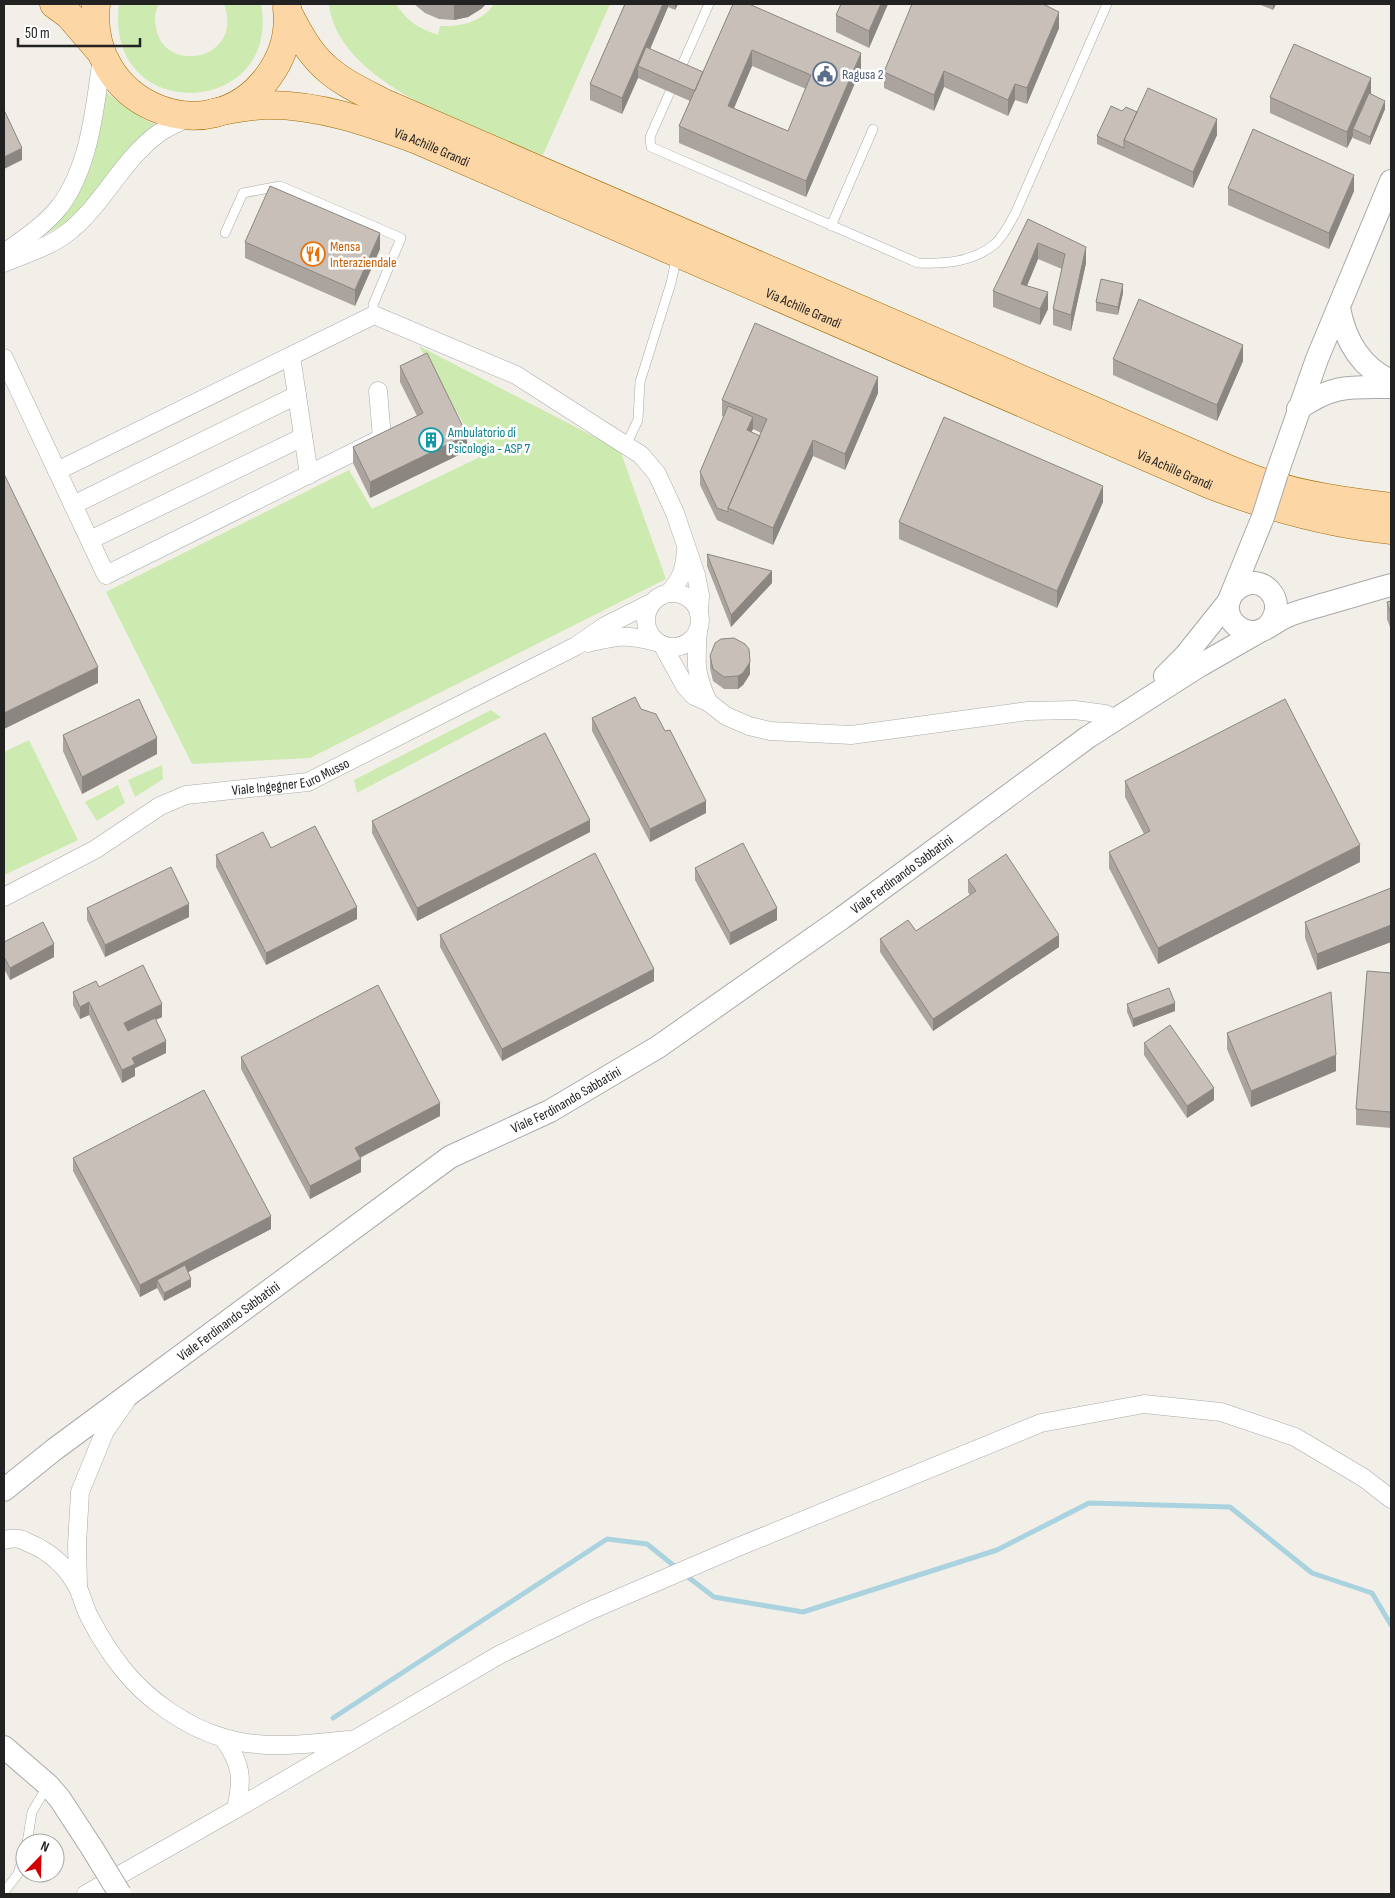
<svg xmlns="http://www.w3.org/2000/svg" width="1395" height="1898" viewBox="0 0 1395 1898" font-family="'Sofia Sans Condensed',sans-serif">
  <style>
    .grass { fill: #cdebb0 }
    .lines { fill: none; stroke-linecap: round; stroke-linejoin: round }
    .stream { stroke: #aad3df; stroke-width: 5 }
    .service-casing { stroke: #a9a9a9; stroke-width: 10 }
    .minor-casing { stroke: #a9a9a9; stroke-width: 19 }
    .tertiary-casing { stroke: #a9a9a9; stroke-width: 24 }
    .primary-casing { stroke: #a06b00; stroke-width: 29 }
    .service { stroke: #fff; stroke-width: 9 }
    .minor { stroke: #fff; stroke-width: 18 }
    .tertiary { stroke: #fff; stroke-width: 22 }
    .primary { stroke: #fcd6a4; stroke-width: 28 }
    .tertiary-bridge-casing { stroke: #a9a9a9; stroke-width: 24; stroke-linecap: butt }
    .tertiary-bridge { stroke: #fff; stroke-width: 22 }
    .wall { fill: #aba49e; fill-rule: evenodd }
    .shaded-wall { fill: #8b8681 }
    .building { fill: #c7bfb8; stroke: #8b8681; fill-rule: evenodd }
    .labels { text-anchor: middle; stroke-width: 5; stroke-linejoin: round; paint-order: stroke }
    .service-label { font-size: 14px; fill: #4e5e75; stroke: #fff; text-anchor: start }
    .street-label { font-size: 14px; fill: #222; stroke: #fff }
    .food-label { font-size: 14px; fill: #c56008; stroke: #fff; text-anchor: start }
    .culture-label { font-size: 14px; fill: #0d838f; stroke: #fff; text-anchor: start }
  </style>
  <rect width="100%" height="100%" fill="#f2efe9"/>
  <!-- grass -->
  <path class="grass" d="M119,4H159C155,11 154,19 156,27C163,76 245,60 224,4H261C282,119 103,126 119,4Z
    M329,4H396C409,23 417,27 438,35L440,26C461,27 482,22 494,4H610L543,155C479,130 337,85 329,4Z
    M101,88C120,104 137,117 159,126L106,176L74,218L39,238L83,180Z
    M419,346L620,450L666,579L310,758L192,764L106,592L349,470L372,509L482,456Z
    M491,710L501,717L357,793L354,780Z
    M29,740L78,840L4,875V752Z
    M162,765L163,779L135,797L128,780Z
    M118,785L125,803L97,821L85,802Z"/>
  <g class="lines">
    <!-- stream -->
    <path class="stream" d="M684,1574L714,1597L803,1612L997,1550L1089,1503L1230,1507L1312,1573L1372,1593L1391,1625
      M333,1718L607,1539L647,1544L678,1569"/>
    <!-- service casing -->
    <g class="service-casing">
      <path id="service" d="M709,4L650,137L651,147L918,263C946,264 974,262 996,243C1004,235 1010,223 1015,214L1107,4
        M831,226L873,129
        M225,233L243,193L280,186L401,238L373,305L374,315
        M626,445L638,420L640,382L671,283L677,255
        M27,1843L32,1812L48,1785
        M4,1892L18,1874L25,1851"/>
    </g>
    <!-- minor casing -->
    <g class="minor-casing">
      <g id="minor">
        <path d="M4,253C24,239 45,225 60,206C90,166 95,106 102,58"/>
        <path d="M4,263C27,253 53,246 72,229C105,201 123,159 159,133C169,126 181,121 193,116"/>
        <path d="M291,356L309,475"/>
        <path d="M4,358L106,575L382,438L378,391"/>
        <path d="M57,471L374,315L516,375L641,455L657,474L675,513L696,575L700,595L699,613"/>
        <path d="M73,505L297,395"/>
        <path d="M90,540L303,437"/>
        <circle cx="673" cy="620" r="27"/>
        <path d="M669,593C682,578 684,571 686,551"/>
        <path d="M698,630C696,664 694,670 708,702"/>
        <path d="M588,643C617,636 626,634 656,642"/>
        <path d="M663,646L685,686L694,696L708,702L726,716L749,726L770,731L851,735L1028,711L1075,710L1105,714L1117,719"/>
        <path id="s1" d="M4,897L96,849L160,806L186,795L308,782L576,646L605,626L651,603"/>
        <path d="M4,1540C8,1539 14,1538 19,1539C22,1539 26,1542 29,1543C51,1552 67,1567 78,1588C83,1599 85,1610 91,1620C100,1637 110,1653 122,1668C146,1699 186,1727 224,1738C264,1750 308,1744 348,1740"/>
        <path d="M78,1586L77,1544L80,1492L105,1431L126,1401"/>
        <path d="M223,1738C242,1764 243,1779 236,1809"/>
        <path d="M86,1894L236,1809L499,1655L589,1611L738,1547L1041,1423L1144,1404L1221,1412L1295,1437L1364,1478L1391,1499"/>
      </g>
    </g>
    <!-- tertiary casing -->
    <g class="tertiary-casing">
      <g id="tertiary">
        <path d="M1339,308C1345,340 1360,367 1391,381"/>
        <path d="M1298,409C1333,384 1351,387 1391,387"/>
        <path d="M1277,473L1317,359L1391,181"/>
        <path d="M1232,593L1263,517"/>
        <path d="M1267,627C1292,602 1260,568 1236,590C1230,595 1227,603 1228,610C1229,622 1240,631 1251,632C1264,633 1274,622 1285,617C1298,611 1312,608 1325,604C1347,598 1369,591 1391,585"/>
        <path d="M1165,676L1185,656L1229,601"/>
        <path id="s2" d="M4,1490L55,1449L450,1157L550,1111L658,1047L842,918L1088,737L1199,666L1260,631"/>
        <path d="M4,1747L48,1785L60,1799L92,1848"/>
      </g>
    </g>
    <!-- primary casing -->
    <g class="primary-casing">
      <g id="primary">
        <path d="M54,4L69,15L100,51"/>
        <path d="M96,4C84,103 208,157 268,77C283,57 290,33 287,8"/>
        <path d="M288,13C298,32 309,53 325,67C341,82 363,92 382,102L1226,468C1238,473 1250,478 1262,482C1304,496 1348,502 1391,507"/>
        <path id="s3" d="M213,113C230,109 248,106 266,105C317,104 368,122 415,139L1211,485C1269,507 1329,524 1391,530"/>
      </g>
    </g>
    <!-- service -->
    <use href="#service" class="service"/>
    <!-- minor -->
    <use href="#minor" class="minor"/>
    <!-- tertiary -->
    <use href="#tertiary" class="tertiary"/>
    <!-- primary -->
    <use href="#primary" class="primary"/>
    <!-- tertiary-bridge casing -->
    <g class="tertiary-bridge-casing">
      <path id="tertiary-bridge" d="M1263,517L1277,473
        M92,1848L120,1894"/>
    </g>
    <!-- tertiary-bridge -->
    <use href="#tertiary-bridge" class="tertiary-bridge"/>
  </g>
  <!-- wall -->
  <path class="wall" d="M414,4H486L481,9L468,17L454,20L439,19L425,13Z
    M625,4H678L675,10L668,7L650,49L703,72L733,4L861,69L806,197L679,143V126L690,101L638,78L622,114L590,100V84ZM752,66L806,89L788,131L734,108Z
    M888,4L869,48L836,32V15Z
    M1258,4H1276L1273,10Z
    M1059,28L1027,104L1015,100L1008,116L944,87L934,111L884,88V72Z
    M1371,94L1385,109L1370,145L1353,138V136L1347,148L1270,113V97Z
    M1122,111L1137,112L1217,135L1193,188L1097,144V136Z
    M1228,188L1354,191L1329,249L1228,205Z
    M1028,219L1086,263L1071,331L1053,325V309L1062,269L1038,259L1027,286L1048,309L1040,325L993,307V291Z
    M245,242L380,249L355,306L245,258Z
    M1123,293L1118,315L1096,311V302Z
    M1113,359L1243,361L1217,421L1113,375Z
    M400,366L467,451L370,498L353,463V447L417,416L400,382Z
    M878,393L845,470L813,456L773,545L717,520L700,485V472L724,417L722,416V400ZM753,429L761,433L760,436L751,432Z
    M1103,502L1057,608L899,539V522Z
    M707,554L772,583L731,627L707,566Z
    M1391,601V630L1387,619V602Z
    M710,656L750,674L743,685L738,689H724L713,681L710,668Z
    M641,709L706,813L650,842L592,731V718Z
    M63,735L157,754L82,794L63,751Z
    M1125,781L1360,862L1158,964L1109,868V852L1144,834L1125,797Z
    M372,821L590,832L417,921L372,833Z
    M216,855L357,919L266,965L216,867Z
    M695,868L777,920L730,945L695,880Z
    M968,880L1059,947L933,1031L880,952V939L916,931L970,895L968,892Z
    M1391,888V942L1317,970L1305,938V922Z
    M87,908L189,917L105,957L87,920Z
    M440,935L654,981L502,1061L440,947Z
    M4,942L54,957L10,980L4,969Z
    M1391,969V1128L1356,1125V1109L1391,973Z
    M99,987L162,1017L156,1019L166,1053L135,1068V1076L122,1083L89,1015L80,1019L73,1005V992Z
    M1127,1004L1175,1011L1133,1027L1127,1012Z
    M1227,1033L1336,1071L1251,1107L1227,1049Z
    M1144,1043L1214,1100L1187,1118L1144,1055Z
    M241,1057L440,1116L360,1158L361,1172L310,1199L241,1069Z
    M73,1158L271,1229L188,1272L191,1287L164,1301L157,1288L140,1297L73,1171Z"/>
  <!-- shaded-wall -->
  <path class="shaded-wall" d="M454,4H486L481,9L468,17L454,20Z
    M663,4H668V7L642,68L638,66V78L622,114V98Z
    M675,4H678L675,10Z
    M881,4H888L869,48V31Z
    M1273,4H1276L1273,10Z
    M1059,12V28L1027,104V88Z
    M752,50V66L728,122V106Z
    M861,53V69L806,197V181Z
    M944,71V87L934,111V95Z
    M1371,78V94L1353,129V136L1347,148V132Z
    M1015,84V100L1008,116V100Z
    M1385,101V109L1370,145V137Z
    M1217,119V135L1193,188V172Z
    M22,148V160L4,169V157Z
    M1354,175V191L1329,249V233Z
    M380,233V249L355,306V290Z
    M1038,243V259L1021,300V284Z
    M1086,247V263L1071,331V315Z
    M1123,284V293L1118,315V307Z
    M1048,292V309L1040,325V309Z
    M1243,345V361L1217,421V405Z
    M878,377V393L845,470V454Z
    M753,417V429L747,442V430Z
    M467,435V451L370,498V482Z
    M813,440V456L773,545V528Z
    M1103,486V502L1057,608V591Z
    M772,571V583L731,627V615Z
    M750,662V674L743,685L738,689V676Z
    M98,667V683L4,729V713Z
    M157,738V754L82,794V777Z
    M706,801V813L650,842V829Z
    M590,820V832L417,921V908Z
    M1360,845V862L1158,964V948Z
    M189,904V917L105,957V945Z
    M357,907V919L266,965V953Z
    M777,908V920L730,945V933Z
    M1391,925V942L1317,970V954Z
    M1059,935V947L933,1031V1019Z
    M54,944V957L10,980V968Z
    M654,969V981L502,1061V1049Z
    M89,1002V1015L80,1019V1007Z
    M1175,1003V1011L1133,1027V1019Z
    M162,1004V1017L124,1035V1023Z
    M166,1041V1053L135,1068V1076L122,1083V1070L132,1058Z
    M1336,1055V1071L1251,1107V1091Z
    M1214,1088V1100L1187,1118V1106Z
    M440,1103V1116L355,1160V1148Z
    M361,1159V1172L310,1199V1186Z
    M271,1216V1229L160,1287L157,1280V1288L140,1297V1285Z
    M191,1279V1287L164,1301V1293Z"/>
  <!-- building -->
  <path class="building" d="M625,4H663L622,98L590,84Z
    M733,4H749L861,53L806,181L679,126ZM752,50L811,75L788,131L728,106Z
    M841,4H881L869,31L836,15Z
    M912,4H1019L1022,5L1023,4H1043L1059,12L1027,88L1015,84L1008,100L944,71L934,95L884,72Z
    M1294,44L1371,78L1347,132L1270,97Z
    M646,47L703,72L695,91L638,66Z
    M1148,88L1217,119L1193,172L1124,140Z
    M1369,93L1385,101L1370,137L1353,129Z
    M1111,106L1122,111L1126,107L1137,112L1124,140V148L1097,136Z
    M4,110L22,148L4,157Z
    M1253,129L1354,175L1329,233L1228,188Z
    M270,186L380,233L355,290L245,242Z
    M1028,219L1086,247L1071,315L1053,309L1065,254L1038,243L1021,284L1048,292L1040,309L993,291Z
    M1101,279L1123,284L1118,307L1096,302Z
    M1139,299L1243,345L1217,405L1113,359Z
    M755,323L878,377L845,454L813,440L773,528L728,508L767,419L722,400Z
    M427,353L467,435L370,482L353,447L423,413L400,366Z
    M728,406L753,417L747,430L760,436L728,508V512L717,508L700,472Z
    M944,417L1103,486L1057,591L899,522Z
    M4,474L98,667L4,713Z
    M707,554L772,571L731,615Z
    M1391,601V614L1387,602Z
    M734,638L745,644L749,649L750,662L743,673L738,676L724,677L713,669L710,656L715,643L721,639Z
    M635,697L641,709L656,714L665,731L670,730L706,801L650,829L592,718Z
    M139,699L157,738L82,777L63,735Z
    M1285,699L1360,845L1158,948L1109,852L1150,831L1125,781Z
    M545,733L590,820L417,908L372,821Z
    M315,826L357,907L266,953L216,855L263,832L271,848Z
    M743,843L777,908L730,933L695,868Z
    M595,853L654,969L502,1049L440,935Z
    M1006,854L1059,935L933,1019L880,939L908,920L916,931L976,891L968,880Z
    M171,867L189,904L105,945L87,908Z
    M1391,888V925L1317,954L1305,922Z
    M43,922L54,944L10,968L4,957V942Z
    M143,965L162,1004L124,1023L128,1031L155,1018L166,1041L132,1058L135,1064L122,1070L89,1002L80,1007L73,992L96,981L99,987Z
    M1391,969V1112L1356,1109L1367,971L1391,973Z
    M378,985L440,1103L355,1148L361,1159L310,1186L241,1057Z
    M1169,988L1175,1003L1133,1019L1127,1004Z
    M1331,992L1336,1055L1251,1091L1227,1033Z
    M1170,1025L1214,1088L1187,1106L1144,1043Z
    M204,1090L271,1216L140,1285L73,1158Z
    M185,1265L191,1279L164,1293L157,1280Z"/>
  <!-- icons -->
  <defs>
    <g id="civic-ring" transform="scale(1.25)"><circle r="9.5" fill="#fff" stroke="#5c6f8a" stroke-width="1.5"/><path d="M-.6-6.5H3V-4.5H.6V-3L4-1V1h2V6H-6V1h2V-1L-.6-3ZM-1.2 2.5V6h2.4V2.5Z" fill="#5c6f8a"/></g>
    <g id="restaurant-ring" transform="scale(1.25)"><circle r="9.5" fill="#fff" stroke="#e8710a" stroke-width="1.5"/><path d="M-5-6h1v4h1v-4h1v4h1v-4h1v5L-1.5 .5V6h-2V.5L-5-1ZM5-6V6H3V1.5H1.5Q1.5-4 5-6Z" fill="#e8710a"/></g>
    <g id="building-ring" transform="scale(1.25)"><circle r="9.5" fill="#fff" stroke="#0f9aa8" stroke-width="1.5"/><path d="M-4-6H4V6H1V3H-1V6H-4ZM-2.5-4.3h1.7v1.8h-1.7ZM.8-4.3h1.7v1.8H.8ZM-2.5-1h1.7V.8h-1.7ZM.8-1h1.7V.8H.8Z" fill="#0f9aa8"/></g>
  </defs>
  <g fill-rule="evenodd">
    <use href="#civic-ring" x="825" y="74"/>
    <use href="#restaurant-ring" x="313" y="254"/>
    <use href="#building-ring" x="431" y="440"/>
  </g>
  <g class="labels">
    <!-- service labels -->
    <g class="service-label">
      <text x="842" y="79">Ragusa 2</text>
    </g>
    <!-- street labels -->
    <g class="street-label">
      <text dy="5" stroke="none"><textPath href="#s3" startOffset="226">Via Achille Grandi</textPath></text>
      <text dy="5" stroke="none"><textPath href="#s3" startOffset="631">Via Achille Grandi</textPath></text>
      <text dy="5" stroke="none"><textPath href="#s3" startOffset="1036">Via Achille Grandi</textPath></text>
      <text dy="5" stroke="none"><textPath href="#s1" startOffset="316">Viale Ingegner Euro Musso</textPath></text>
      <text dy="5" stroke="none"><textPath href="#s2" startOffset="1091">Viale Ferdinando Sabbatini</textPath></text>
      <text dy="5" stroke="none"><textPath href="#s2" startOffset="686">Viale Ferdinando Sabbatini</textPath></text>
      <text dy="5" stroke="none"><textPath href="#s2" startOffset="281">Viale Ferdinando Sabbatini</textPath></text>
    </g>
    <!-- food labels -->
    <g class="food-label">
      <text x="330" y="251">Mensa<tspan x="330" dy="16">Interaziendale</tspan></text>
    </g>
    <!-- culture labels -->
    <g class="culture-label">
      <text x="448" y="437">Ambulatorio di<tspan x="448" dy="16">Psicologia - ASP 7</tspan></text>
    </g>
  </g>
  <!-- border -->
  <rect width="1395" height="1898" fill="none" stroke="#222222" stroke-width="10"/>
  <!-- north arrow -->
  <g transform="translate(40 1858) rotate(23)"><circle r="24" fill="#ffffff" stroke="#a7a7a7"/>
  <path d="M0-4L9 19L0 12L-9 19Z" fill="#d40000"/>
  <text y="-8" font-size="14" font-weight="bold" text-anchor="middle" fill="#222222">N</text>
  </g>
  <!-- scale -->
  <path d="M18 38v8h122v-8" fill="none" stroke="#222222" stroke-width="2.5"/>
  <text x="25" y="38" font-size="15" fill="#222222" stroke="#ffffff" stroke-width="4" paint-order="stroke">50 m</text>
</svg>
